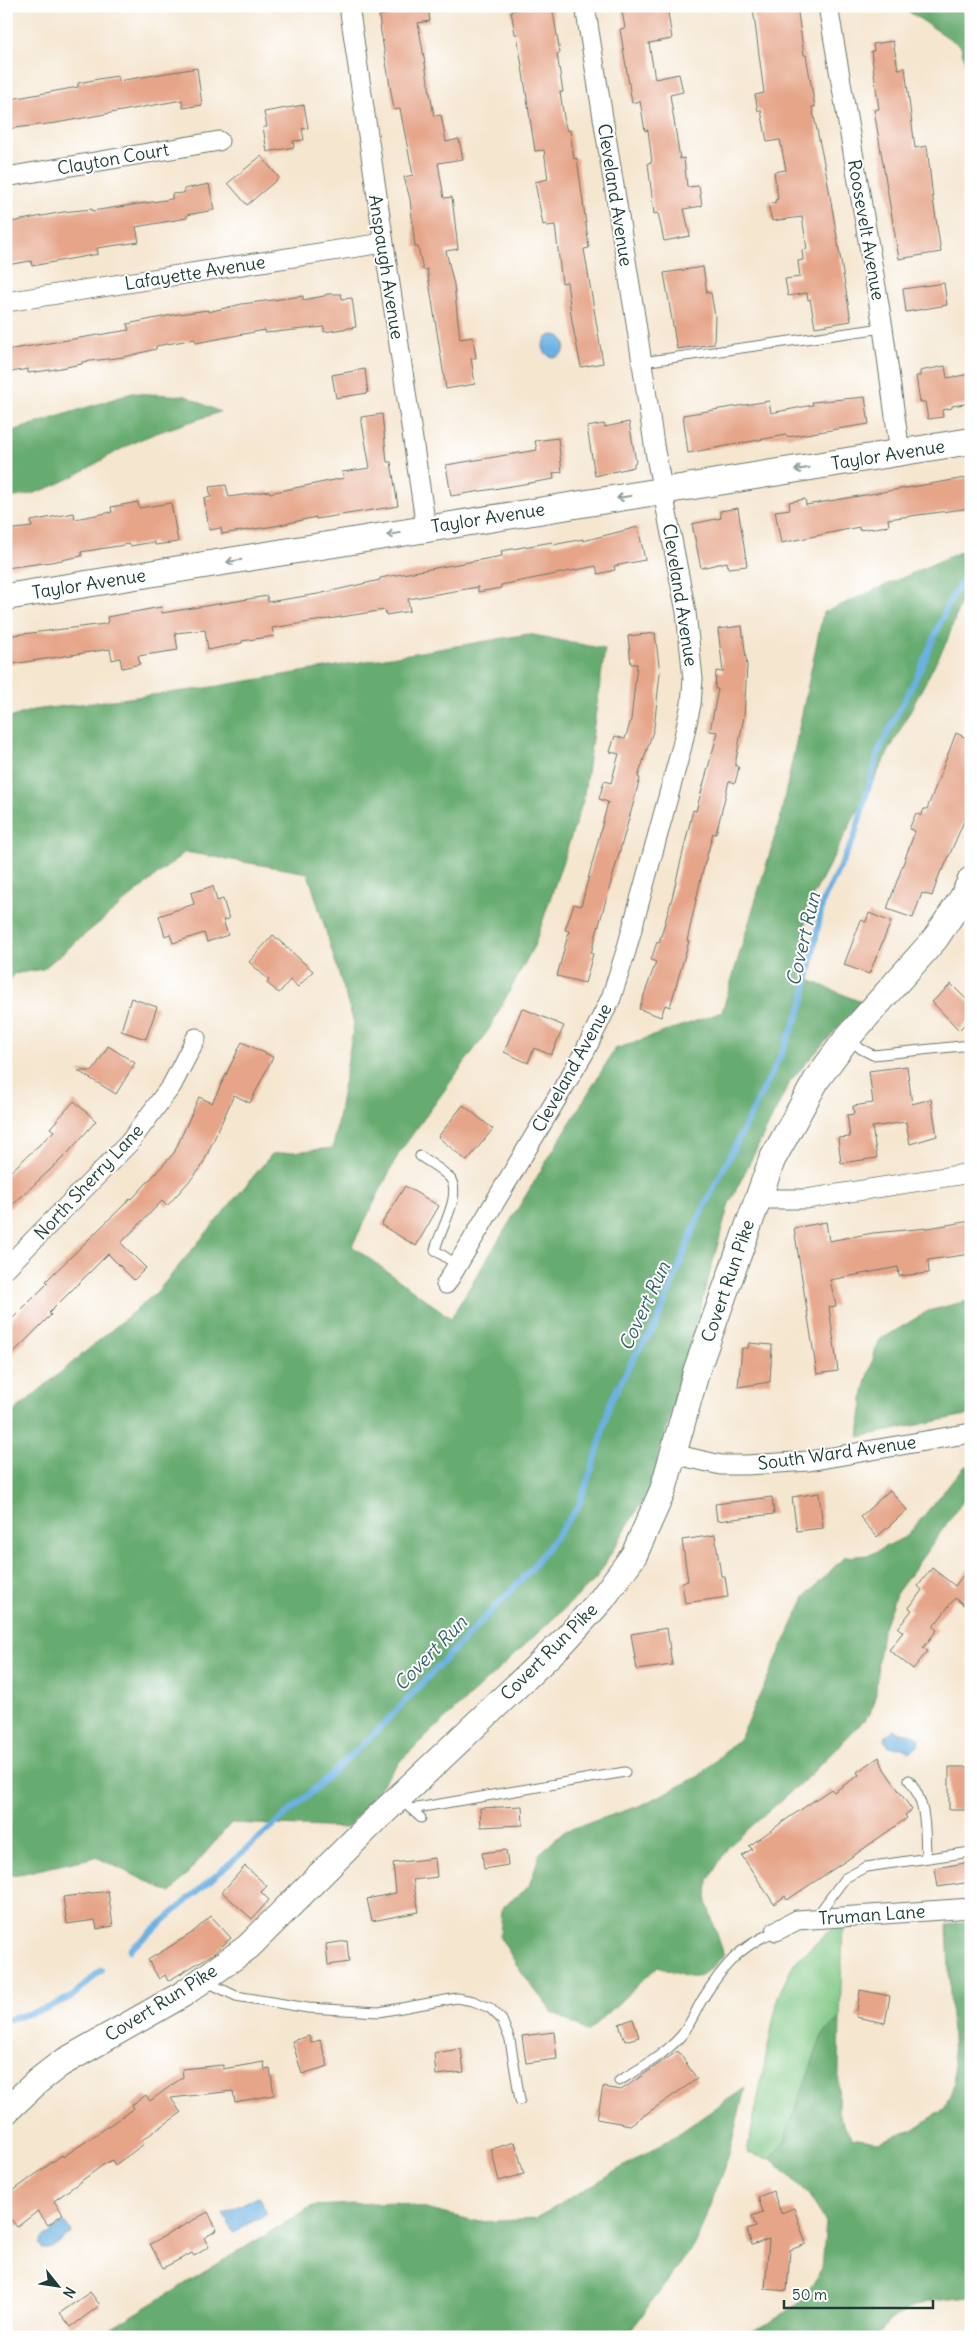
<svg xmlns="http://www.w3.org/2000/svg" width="977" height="2343" viewBox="0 0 977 2343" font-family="Delius,sans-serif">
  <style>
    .green { fill: #7ec682; stroke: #4e825b }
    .forest { fill: #66ab70; stroke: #427452 }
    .water { fill: #6cb1e2; stroke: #46778b }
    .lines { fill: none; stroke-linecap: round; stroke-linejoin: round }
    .stream { stroke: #6cb1e2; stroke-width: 6 }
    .building { fill: #e6a589 }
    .lane-casing { stroke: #6a786b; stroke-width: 11 }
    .street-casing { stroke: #6a786b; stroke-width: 21 }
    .secondary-casing { stroke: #6a786b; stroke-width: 28 }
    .lane { stroke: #fff; stroke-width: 9 }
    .street { stroke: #fff; stroke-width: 19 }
    .secondary { stroke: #fff; stroke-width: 26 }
    .oneway { stroke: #8f9e9a }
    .labels { text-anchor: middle; stroke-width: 4; stroke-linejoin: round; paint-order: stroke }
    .street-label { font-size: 18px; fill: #1f3d34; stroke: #fff }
    .water-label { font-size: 19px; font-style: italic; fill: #366068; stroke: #fff }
  </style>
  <rect width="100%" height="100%" fill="#fff"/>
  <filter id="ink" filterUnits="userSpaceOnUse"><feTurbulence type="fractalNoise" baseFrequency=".02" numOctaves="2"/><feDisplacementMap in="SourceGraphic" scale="10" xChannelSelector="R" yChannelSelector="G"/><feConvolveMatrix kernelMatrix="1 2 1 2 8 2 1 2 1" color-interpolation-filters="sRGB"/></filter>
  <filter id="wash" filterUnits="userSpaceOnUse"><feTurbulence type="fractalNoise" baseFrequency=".0096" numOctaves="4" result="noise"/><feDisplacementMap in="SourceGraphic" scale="20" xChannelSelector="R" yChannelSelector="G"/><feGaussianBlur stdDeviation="1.12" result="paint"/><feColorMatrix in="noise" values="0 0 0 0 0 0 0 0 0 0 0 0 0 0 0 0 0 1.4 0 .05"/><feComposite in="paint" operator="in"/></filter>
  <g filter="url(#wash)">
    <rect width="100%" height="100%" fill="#f5e6d0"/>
    <!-- green -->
    <path class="green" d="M843,1925L840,2017L822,2036L784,2141L771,2159L747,2153L778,1996L794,1963L828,1932Z"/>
    <!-- forest -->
    <path class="forest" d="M900,6H955L971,17V86L961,46Z
      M132,393L186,396L220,412C192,422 160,430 133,443C90,464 57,494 6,498V433Z
      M971,547V573L947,641L806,909L802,977L861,1002L791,1080L729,1204L650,1488L596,1579L401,1760L347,1828L231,1823L171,1893L96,1857L6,1877V1418L157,1292L272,1154L333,1148L354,1023L308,873L185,852L43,969L13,974L6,988V719L33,710L200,689L528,634L605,649L583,801L535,944L489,1029L399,1153L352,1246L451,1318L615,1049L722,1012L780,819L823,613Z
      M971,1300V1414L859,1437L864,1391L878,1341L928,1311Z
      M971,1465V1490L896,1594L882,1632L878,1659L876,1694L870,1714L811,1774L728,1847L708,1881L707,1904L724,1955C696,1985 695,1978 658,1966L588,2032L552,2012L521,1972L500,1937L502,1908L529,1886L540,1853L565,1831L642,1805L699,1776L740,1738L805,1597L844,1557L869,1555L907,1536L964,1467Z
      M971,1920V2297C929,2301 904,2301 876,2337H738L769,2323L801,2302L822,2268L826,2222L808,2194L771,2159L784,2141L822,2036L840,2017L838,2114L852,2138L879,2142L913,2130L944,2109L954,2085L947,1925Z
      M745,2088L729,2154L696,2243L626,2337H103L112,2328L313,2206L396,2202L480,2222L535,2219L675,2136Z"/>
    <!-- water -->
    <path class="water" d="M543 346a11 11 0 1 1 22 0a11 11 0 1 1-22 0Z
      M894,1730C903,1734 913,1731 919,1738L918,1746L910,1752L902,1748L889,1747L885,1740L886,1736Z
      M258,2196L267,2214L233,2232L223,2214Z
      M64,2223L72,2231L71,2234L50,2249H42L39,2245L42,2238Z"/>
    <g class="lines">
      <!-- stream -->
      <path class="stream" d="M130,1950L304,1799L373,1735L532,1568L578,1507L596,1457L610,1403L634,1357L656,1325L697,1221L780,1057L803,1004L823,901L854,838L879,750L922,666L950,600L971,567
        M6,2020L45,2009L73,1996L101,1970"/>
    </g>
    <g id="blocks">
      <!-- building -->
      <path class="building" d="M382,6H428L430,21L418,23L434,116L441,115L446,142L459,139L463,159L438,163L444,198L452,197L458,249L446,251L454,285L460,339L473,337L476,358H471L475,384L446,389L427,269L423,270L418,247H415L410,199L404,177L413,175L400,109L394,110L381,32L379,16L384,15Z
        M536,6H552L560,53L557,54L563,92H560L565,124L567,131L570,130L574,159L577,158L586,224L589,248L584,249L603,363L581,367L572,322L567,282L562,283L555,225L547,226L546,224L543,225L535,182L548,179L544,150L535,151L517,34H515L511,11Z
        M621,6H667L672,39L649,43L655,79L679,74L683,92L670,95L680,159L684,158L687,187L699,186L702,206L684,209L690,236L664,241L658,213L654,214L648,163L652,162L648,130L645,131L640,101L632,103L620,29L625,28Z
        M763,6H797L804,55H806L815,107H812L826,172L851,321L815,327L810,299L808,300L807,293L788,296L785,279L800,277L798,261L803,260L802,250L807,249L802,217L772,221L768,204L776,202L775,200L778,199L774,172L786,170L780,140L767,142L761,110L758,111L755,95L764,93L753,8Z
        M893,41L898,69L905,68L915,148L927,146L933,199L941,252L899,259L874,110L879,109L871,51H874L873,44Z
        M197,68L202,105L183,108L182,100L56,123L6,129V100L78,87V83L104,78L118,76V81Z
        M304,105L308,128L302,129L304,140L293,141L294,147L267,152L263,127H267L264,112Z
        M261,156L279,178L247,205L228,183Z
        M209,184L214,210L187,215V218L136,227L139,242L97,248L98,254L32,266L31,261L6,265V223L63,212L92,209V211L172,199V194L184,193V189Z
        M703,267L707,293H711L715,316L714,344L677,349L664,273Z
        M944,283L947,305L906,312L903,289Z
        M327,294H341L342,299L352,298L356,327L324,332V327L265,333V330L196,343L195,339L156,346V349L124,357L82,362V364L50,370L28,373V369L6,373V350L129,330L127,324L172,315L208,310V312L242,304L303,296V300L324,296Z
        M945,366L947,378L971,374V403L952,406V408L942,410L943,417L928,419L925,402H920L916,376H920V371Z
        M365,369L368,393L336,398L332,375Z
        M865,397L869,424L787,437L786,435L688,453L683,415L769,401L771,413L813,405L812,402Z
        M382,414L387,462H391L398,506L316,519V517L275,526L222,534L221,528L209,530L204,498L211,497L209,487L226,485L229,497L269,491L270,493L344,478L342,472L370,468L361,417Z
        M629,422L636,462L634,463V467L595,476L587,427L604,424L605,427Z
        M558,438L562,472L553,473L554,479L451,496L446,465L537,450L535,441Z
        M971,477V508L888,519L889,526L859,530V527L781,543L775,511L790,509L789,502L805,499L806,505Z
        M138,502L139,508L171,503L178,542L155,545L154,542L130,546V544L81,552L82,556L51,562L6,568V530L32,527L31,521L74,513L75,519L112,512L111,507Z
        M738,508L747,566L728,568L727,562L701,568L692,524L721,518L720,511Z
        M638,527L645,560L614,566L615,570L598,574L596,566L501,585V588L478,592V587L408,599L410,611L386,615L385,610L272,628L274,636L242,641V643L208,650L205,630L175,633L178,650L138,656L140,664L122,668L120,658L112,660L110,649L6,665V636L105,624L108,622L107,617L161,607L162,613L267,596L268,602L318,594L380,580V578L502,556L501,551L552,542L553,545L583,539V541Z
        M742,626L747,666L744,716L735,765L739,767L735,783L729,781L716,834L713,833L701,878L687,941H689L670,1007L665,1005L661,1017L639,1009L656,962L651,960L657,942L659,943L672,898L693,810L696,811L718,732L710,731L718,689H715L716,671L723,672L718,629Z
        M655,633L660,673L654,728L638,777L640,778L632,808L591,953L593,954L585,983L557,976L569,931L565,930L574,904L581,906L598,841L608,802L599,799L604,781L611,783L619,754L610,752L615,736L625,739L631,720L637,664H631L628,636Z
        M956,733L971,740V805L943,870H941L932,896L922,893L913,918L887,909L915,831L909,829L916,813L921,816L924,809H927Z
        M213,886L217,901L223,899L229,919L223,920L228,935L207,942L204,933L173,943L170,934L165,936L159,916L194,904L191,893Z
        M869,913L891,922L869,974L844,965L861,920L866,922Z
        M273,935L313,971L298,987L290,980L279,993L267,983L269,980L249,962Z
        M951,984L971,1004V1018L959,1030L932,1002Z
        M131,998L157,1007L146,1039L121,1031Z
        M522,1008L564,1026L551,1055L534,1048L528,1063L504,1052Z
        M242,1042L273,1057L250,1103L234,1095L201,1168L167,1206L162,1201L121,1243L146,1268L134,1280L108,1254L49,1313L51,1315L6,1360V1325L48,1283L46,1281L131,1198L132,1199L174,1153L199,1097L212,1103Z
        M108,1046L135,1063L116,1094L78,1071H93Z
        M907,1066L912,1104L931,1099L937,1136L910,1144L906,1122L872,1127L877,1158L841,1163L838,1138L850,1137L847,1115L854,1114L853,1106L873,1103L869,1071Z
        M74,1101L96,1121L67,1154L6,1211V1176L54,1131L50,1128Z
        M463,1105L493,1129L467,1161L438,1137Z
        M405,1186L439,1206L416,1246L381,1225Z
        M971,1221V1254L928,1260L929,1273L899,1276L898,1267L830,1280L836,1306L829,1307L838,1371L817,1374L794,1228L826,1222L829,1241L873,1233L928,1228Z
        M749,1343L772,1345L770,1382L738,1387L742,1348H748Z
        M890,1490L907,1510L877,1537L860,1517Z
        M819,1493L823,1528L797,1531L792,1497Z
        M772,1497L774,1514L717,1521L715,1504Z
        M715,1535L721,1576H725L728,1597L685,1603L682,1582L688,1581L682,1540Z
        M971,1565V1611L955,1598L933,1627L937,1630L923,1648L928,1651L913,1669L889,1650L903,1632L898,1628L912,1610L909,1608L922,1590L918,1586L932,1568L955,1586Z
        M667,1628L672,1665L637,1670L631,1634Z
        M879,1757L884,1769L912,1810L905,1815L907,1818L856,1854L787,1900L785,1896L774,1904L742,1856L752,1849L749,1846L787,1819L831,1789L834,1792L859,1775L857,1772Z
        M949,1767H971V1810H949Z
        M522,1806L523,1825L481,1827L480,1808Z
        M506,1850L508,1865L484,1869L482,1853Z
        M435,1858L437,1877L413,1880L419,1912L372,1921L367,1899L396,1893L393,1863Z
        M971,1862V1882L938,1887L935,1868Z
        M245,1866L267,1886L261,1892L269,1900L252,1919L222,1892Z
        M108,1891L113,1926L97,1929L95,1920L67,1924L63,1897Z
        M211,1916L231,1938L213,1954L168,1981L165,1975L159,1979L148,1960L192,1933Z
        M347,1941L349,1962L328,1965L326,1944Z
        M860,1990L890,1996L885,2023L856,2017Z
        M633,2019L639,2037L625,2041L619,2024Z
        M554,2032L557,2059L526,2063L522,2036Z
        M309,2036L311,2043L320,2040L328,2066L302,2074L292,2041Z
        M461,2049L464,2072L436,2075L434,2053Z
        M678,2051L697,2079L630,2125L597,2119L603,2087L621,2090Z
        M264,2062L265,2070L270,2069L274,2095L235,2102L233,2091L171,2098L181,2113L142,2140L144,2144L115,2165L112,2160L103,2165L54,2201L63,2214L48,2225L38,2211L17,2227L6,2213V2196L62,2155L63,2157L97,2134L134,2108L132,2105L146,2095L150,2101L183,2077L182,2069L223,2065V2069Z
        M515,2142L524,2174L499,2181L491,2149Z
        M773,2191L781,2213L794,2208L806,2244L790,2250L787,2291L765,2289L769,2239L752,2245L747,2230L756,2227L752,2216L763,2212L758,2197Z
        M208,2212L217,2230L204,2238L209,2247L194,2256L192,2253L163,2268L150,2244Z
        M90,2292L100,2305L71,2327L60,2313Z"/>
    </g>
  </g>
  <g filter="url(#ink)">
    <use href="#blocks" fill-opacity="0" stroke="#6a786b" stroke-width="1"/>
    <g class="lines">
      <!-- lane casing -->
      <g class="lane-casing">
        <path id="lane" d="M642,362L883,328
          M850,1039L861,1049L873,1055L971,1045
          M420,1156C430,1163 441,1169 449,1177C464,1193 439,1232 435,1250L457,1265
          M909,1780C927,1803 925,1829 926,1858
          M401,1799L411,1809L625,1772
          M411,1809L421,1818
          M816,1917L845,1878L866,1867L971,1852
          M207,1982L236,1996L308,2008L379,2012L457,1998L473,2001L490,2008L502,2020L510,2040L520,2100
          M619,2081C641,2068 664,2055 681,2036C690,2025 695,2012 702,2000C723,1966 740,1946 776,1931"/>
      </g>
      <!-- street casing -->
      <g class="street-casing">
        <path id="street" d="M349,6L426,528
          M828,6L883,328L900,453
          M6,177L219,141
          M6,302L383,243
          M757,1199H806L971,1173
          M6,1268L129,1143L172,1085L196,1038
          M446,1284L584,1053L611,998L626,951L682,746L691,704L693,679L686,612L655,451L635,316L585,6
          M673,1454L721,1465H747L809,1461L971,1433
          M776,1931L797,1920L971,1908"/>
      </g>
      <!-- secondary casing -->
      <g class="secondary-casing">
        <path id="secondary" d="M6,597L971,441
          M6,2111L38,2081L60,2064L183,1994L248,1947L373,1822L563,1642L602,1599L634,1555L663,1490L697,1369L772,1160L817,1079L848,1037L935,939L963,897L971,880"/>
      </g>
      <!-- lane -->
      <use href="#lane" class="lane"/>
      <!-- street -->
      <use href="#street" class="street"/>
      <!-- secondary -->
      <use href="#secondary" class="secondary"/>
    </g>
    <!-- one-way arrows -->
    <defs><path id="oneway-shaft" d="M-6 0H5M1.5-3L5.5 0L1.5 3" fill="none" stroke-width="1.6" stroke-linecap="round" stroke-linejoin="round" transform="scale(1.25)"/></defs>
    <g class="oneway">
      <use href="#oneway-shaft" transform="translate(802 469) rotate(171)"/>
      <use href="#oneway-shaft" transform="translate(624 497) rotate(171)"/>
      <use href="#oneway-shaft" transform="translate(394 534) rotate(170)"/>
      <use href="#oneway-shaft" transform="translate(234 561) rotate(170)"/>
    </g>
  </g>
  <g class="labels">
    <!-- street labels -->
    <g class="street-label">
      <text transform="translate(113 159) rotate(-10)" y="6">Clayton Court</text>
      <text transform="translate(615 195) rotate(81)" y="6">Cleveland Avenue</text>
      <text transform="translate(866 230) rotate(80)" y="6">Roosevelt Avenue</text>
      <text transform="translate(386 267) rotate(81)" y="6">Anspaugh Avenue</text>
      <text transform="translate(195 273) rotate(-9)" y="6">Lafayette Avenue</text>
      <text transform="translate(888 455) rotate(-9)" y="6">Taylor Avenue</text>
      <text transform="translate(488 518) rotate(-9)" y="6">Taylor Avenue</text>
      <text transform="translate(89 584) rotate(-9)" y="6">Taylor Avenue</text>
      <text transform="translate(680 595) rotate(81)" y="6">Cleveland Avenue</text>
      <text transform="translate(572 1068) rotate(-61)" y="6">Cleveland Avenue</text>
      <text transform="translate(89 1182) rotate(-47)" y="6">North Sherry Lane</text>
      <text transform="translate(728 1281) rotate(-71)" y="6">Covert Run Pike</text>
      <text transform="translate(837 1453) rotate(-8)" y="6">South Ward Avenue</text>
      <text transform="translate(549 1652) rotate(-45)" y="6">Covert Run Pike</text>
      <text transform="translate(872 1915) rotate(-4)" y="6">Truman Lane</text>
      <text transform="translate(161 2003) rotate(-32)" y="6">Covert Run Pike</text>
    </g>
    <!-- water labels -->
    <g class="water-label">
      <text transform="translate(803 939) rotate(-77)" y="7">Covert Run</text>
      <text transform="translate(644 1306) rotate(-65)" y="7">Covert Run</text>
      <text transform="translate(430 1653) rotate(-46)" y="7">Covert Run</text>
    </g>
  </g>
  <!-- margin -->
  <rect width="977" height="2343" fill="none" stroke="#fff" stroke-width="25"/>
  <!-- north arrow -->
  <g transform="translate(58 2286) rotate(120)" stroke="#ffffff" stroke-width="4" paint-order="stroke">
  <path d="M0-4L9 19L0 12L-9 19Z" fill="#1f3d34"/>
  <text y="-8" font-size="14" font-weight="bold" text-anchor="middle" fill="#1f3d34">N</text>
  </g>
  <!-- scale -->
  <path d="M784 2300v8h149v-8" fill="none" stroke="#1f3d34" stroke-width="2.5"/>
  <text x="792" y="2300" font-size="15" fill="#1f3d34" stroke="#ffffff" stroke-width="4" paint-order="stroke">50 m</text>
</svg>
